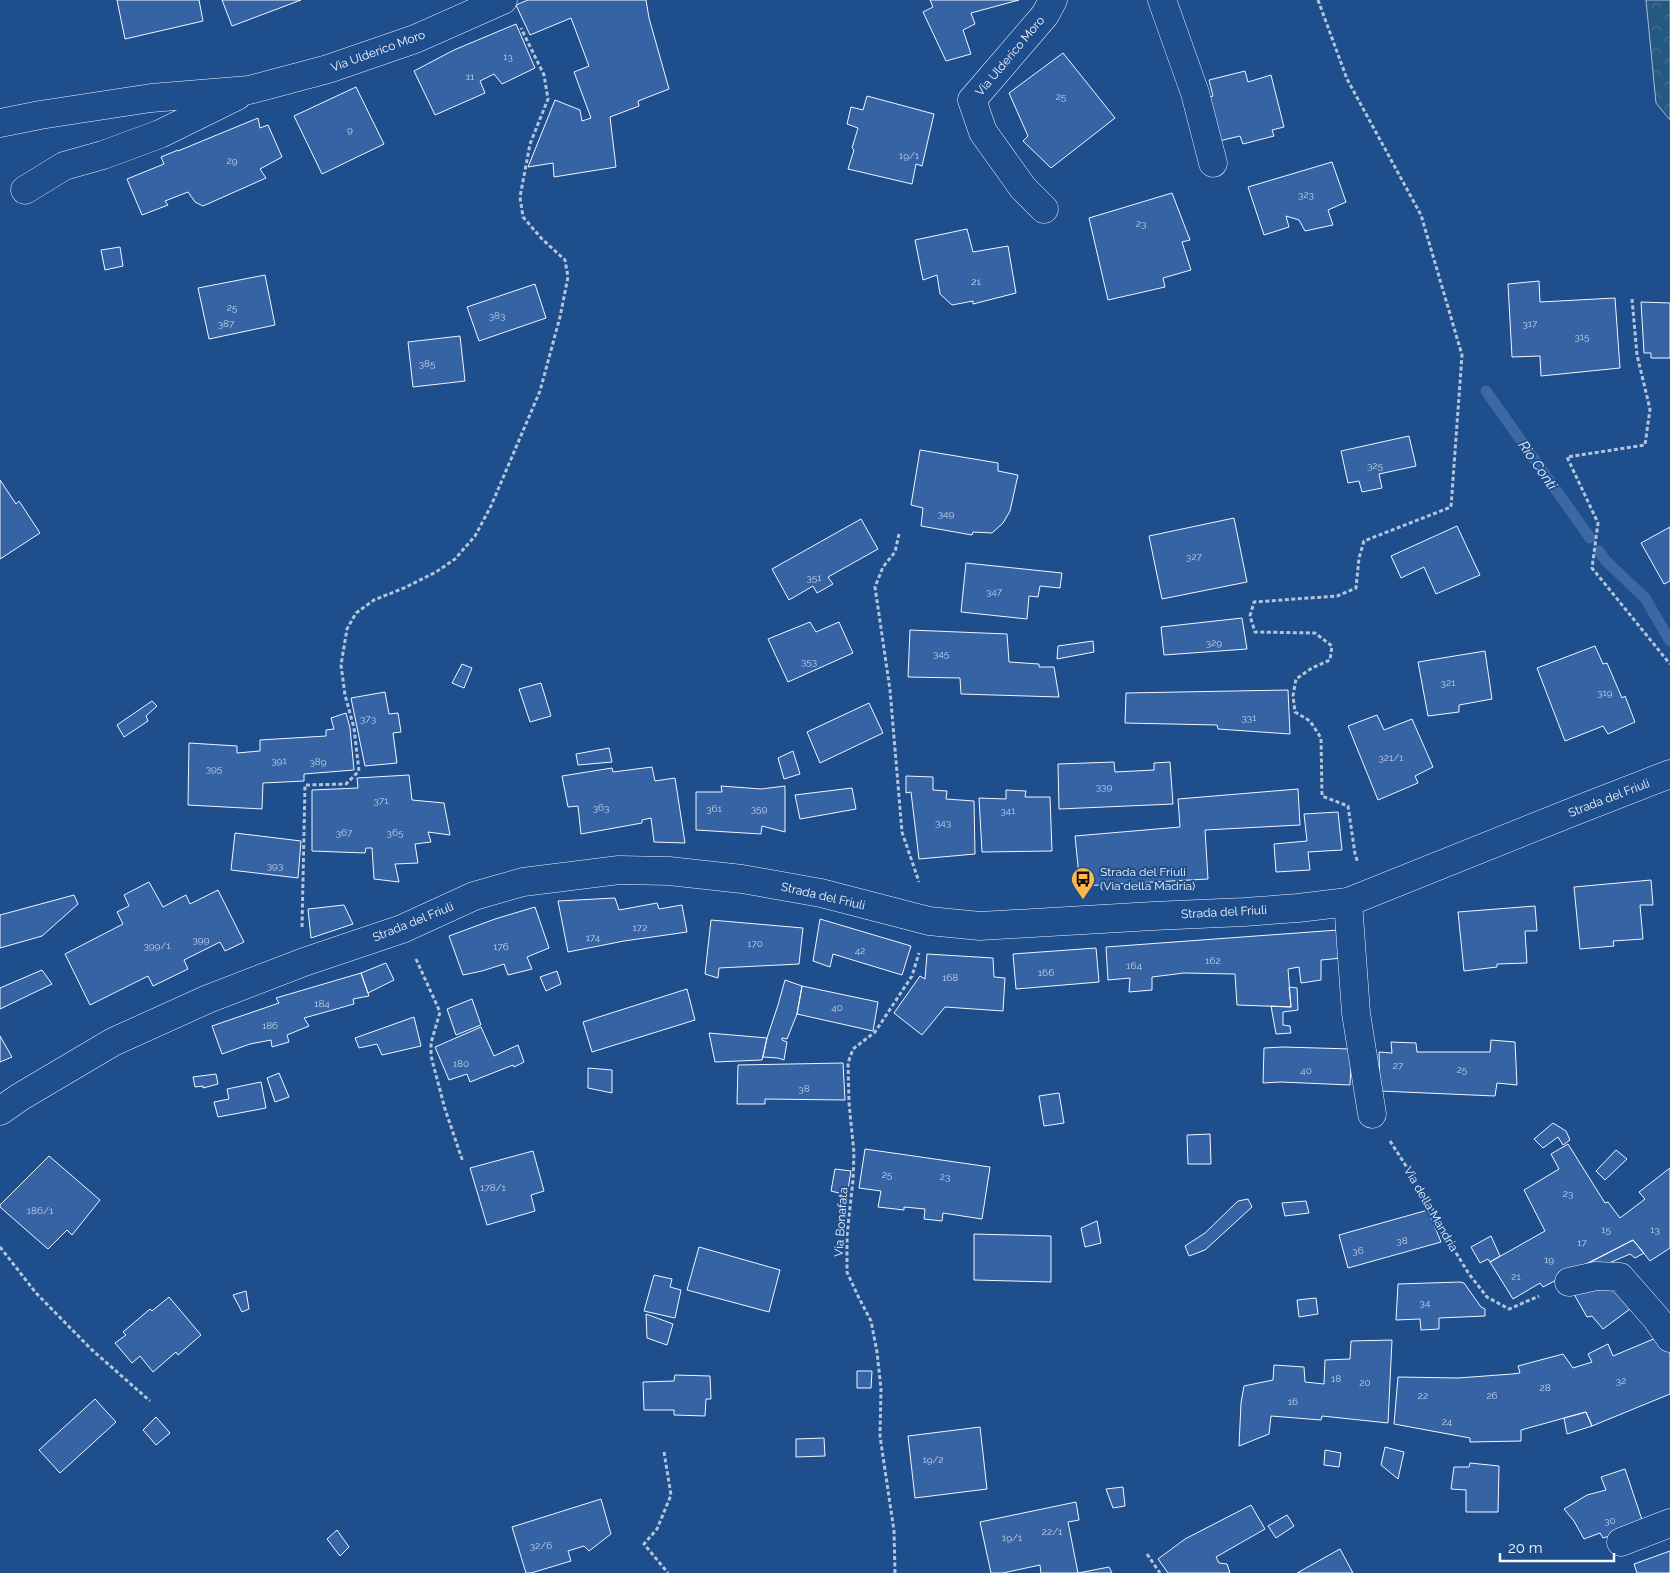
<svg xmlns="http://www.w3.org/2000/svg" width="1670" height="1573" viewBox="0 0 1670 1573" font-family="Raleway,sans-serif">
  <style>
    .forest { fill: url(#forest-crowns); stroke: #a8bbd7 }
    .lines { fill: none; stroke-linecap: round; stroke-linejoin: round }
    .stream { stroke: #3b69a3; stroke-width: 11 }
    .building { fill: #3563a3; stroke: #f2f6ff }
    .minor-casing { stroke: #f2f6ff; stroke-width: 29 }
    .secondary-casing { stroke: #f2f6ff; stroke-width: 29 }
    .path { stroke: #b3c4dc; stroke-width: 3; stroke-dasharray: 4 2.5; stroke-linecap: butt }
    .minor { stroke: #1f4e8c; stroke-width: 28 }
    .secondary { stroke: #1f4e8c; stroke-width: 28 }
    .labels { text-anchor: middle; stroke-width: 4; stroke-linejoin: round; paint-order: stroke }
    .number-label { font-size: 10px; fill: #c3d1e8 }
    .street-label { font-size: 12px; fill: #f2f6ff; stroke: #1f4e8c }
    .poi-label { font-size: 12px; fill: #f2f6ff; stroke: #1f4e8c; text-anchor: start }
    .water-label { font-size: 14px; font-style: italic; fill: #f2f6ff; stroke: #1f4e8c }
  </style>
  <defs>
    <pattern id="forest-crowns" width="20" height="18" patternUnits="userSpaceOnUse" patternTransform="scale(1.25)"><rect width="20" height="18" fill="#245a82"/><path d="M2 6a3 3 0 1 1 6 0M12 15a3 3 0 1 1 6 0" fill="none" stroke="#447295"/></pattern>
  </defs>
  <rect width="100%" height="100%" fill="#1f4e8c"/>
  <!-- forest -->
  <path class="forest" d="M1646,0H1670V120L1656,103Z"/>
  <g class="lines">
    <!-- stream -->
    <path class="stream" d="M1486,391L1590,538
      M1599,551L1606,561L1645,598L1670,641"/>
  </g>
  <!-- building -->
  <path class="building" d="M117,0H199L203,21L125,39Z
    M222,0H301L232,26Z
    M528,0H646L649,18L669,89L638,101L639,106L610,117L616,167L554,177L553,163L528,167L555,100L580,110L582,121L591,118L574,72L589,66L571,18L530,35L516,5Z
    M930,0H1019L971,13L975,24L963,30L971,54L946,61L923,12L933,7Z
    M516,24L535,68L502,84L494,74L480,81L485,93L435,115L414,71L454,50Z
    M1063,53L1115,118L1051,168L1023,141L1028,136L1009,93Z
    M1245,71L1248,82L1271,75L1284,127L1272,130L1274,136L1243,144L1240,136L1219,141L1207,98L1213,96L1209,80Z
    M356,87L384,144L322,174L294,116Z
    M867,96L934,114L922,166L916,164L912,184L848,169L854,150L852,148L858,128L847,124L851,107L863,110Z
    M258,118L260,128L268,125L282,157L260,169L266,178L203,206L195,202L188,192L165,201L168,205L142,215L127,179L164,164L161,157L178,150V151Z
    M1332,162L1346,202L1328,210L1333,225L1305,231L1299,220L1286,216L1289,227L1264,235L1248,187Z
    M1172,193L1190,240L1182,242L1191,270L1163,278L1165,287L1108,300L1089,218Z
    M967,229L973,252L1008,246L1016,293L973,304V301L952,305L940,294L937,275L923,280L915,240Z
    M120,247L123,266L105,270L101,250Z
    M265,275L275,325L209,339L198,288Z
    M1539,281L1540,302L1615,298L1620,368L1541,376L1540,356L1512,357L1508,284Z
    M535,284L546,318L479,341L467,307Z
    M1641,302L1670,303V358H1651V353H1644Z
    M460,336L465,381L413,387L408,342Z
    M1409,436L1416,466L1379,474L1382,488L1362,492L1359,481L1348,483L1341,451Z
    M920,450L998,463V471L1018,475L1010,511L1003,523L992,533L973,532L972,535L921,526L923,508L911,505Z
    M0,480L16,504L19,501L40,533L0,559Z
    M1234,518L1247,582L1162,599L1149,536Z
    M861,519L878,549L828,577L833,584L817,593L813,586L789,600L772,569Z
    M1457,526L1480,575L1436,594L1424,567L1401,578L1391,556Z
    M1670,527V581L1664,584L1641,543Z
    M966,563L1062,573L1060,588L1040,586L1038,597L1029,596L1027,619L961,612Z
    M1242,618L1247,649L1164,655L1161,627Z
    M810,622L816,632L839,622L853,653L788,682L768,639Z
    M910,630L1007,634L1009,662L1039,664V667H1054L1059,697L961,694L960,678L908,677Z
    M1093,641L1094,652L1057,659L1058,646Z
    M1595,646L1603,664L1607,663L1622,698L1625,696L1635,722L1608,734L1603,726L1565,741L1537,668Z
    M1485,651L1492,699L1459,705V712L1428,716L1418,662Z
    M462,664L472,668L464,688L452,683Z
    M541,683L551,716L530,722L519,689Z
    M1288,690L1290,734L1218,729L1217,725L1125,723L1126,693Z
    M385,692L389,714L398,713L401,732L393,733L397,763L365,766L351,698Z
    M152,701L157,706L146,716L148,721L124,737L117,725Z
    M869,703L883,733L820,763L807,732Z
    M346,713L350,728L354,770L304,774V781L263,783L262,809L188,805L189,743L237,746V753L260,751V740L326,736V730L334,729L331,718Z
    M1377,715L1384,730L1412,719L1433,767L1415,776L1418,783L1378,800L1348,726Z
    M609,748L612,762L578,765L576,754Z
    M793,751L800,774L784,779L778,758Z
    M1114,762L1115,772L1154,770V763L1170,762L1173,804L1059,809L1058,764Z
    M652,767L655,781L675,778L685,843L654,842L651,818L642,820V823L581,834L578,806L568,807L562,776L612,768L613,772Z
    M409,775L412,800L444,803L450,835L428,832L431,842L415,844L418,863L395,864L399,882L374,879L372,848H366L365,853L312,851V790L358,788L357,778Z
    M906,776L933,777V790L947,791L946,799L974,801L975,854L919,859L911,792L906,793Z
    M721,786L761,789L785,786V832L762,826L761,834L696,830V792H722Z
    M852,788L856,809L800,819L795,795Z
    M1298,789L1300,825L1205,830L1208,879L1080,886L1075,836L1180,827L1178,799Z
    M1006,790L1026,791L1025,797H1050L1052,851L982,852L979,798L1006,799Z
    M1338,812L1342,850L1308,852L1310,870L1276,872L1274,844L1307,841L1304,814Z
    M235,833L301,841L298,878L231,870Z
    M1651,880L1653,905H1640L1643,939L1613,941L1614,946L1580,949L1574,887Z
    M149,882L163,907L186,895L190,904L218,890L244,942L225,951L220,942L184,960L188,969L153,986L148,976L90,1005L65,954L123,924L117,912L129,906L124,895Z
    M74,895L78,904L42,936L0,948V915Z
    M615,898L619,910L657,903L659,909L682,905L687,932L624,941L568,952L558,901Z
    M344,905L353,924L311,938L308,909Z
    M1535,906L1537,931H1525L1527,963L1497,964V967L1464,971L1458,912Z
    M535,907L549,948L527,957L532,969L508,975L504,964L482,971L463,975L449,936L495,919Z
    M820,919L911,946L902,975L833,954L830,967L813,961Z
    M711,920L803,928L799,964L719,968L718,978L705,974Z
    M1338,930L1342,958L1321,960V980L1301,983L1299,967L1288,969L1291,1007L1237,1005L1235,974L1184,973L1152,977V990L1129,992L1130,978L1108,980L1106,947Z
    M1096,948L1099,982L1016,989L1013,954Z
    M927,954L993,958L994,977L1005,978L1003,1011L945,1007L922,1035L894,1013L920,976L925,979Z
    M386,963L394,980L368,993L361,973Z
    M42,970L52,984L0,1009V988Z
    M557,971L561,984L546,991L540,977Z
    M361,973L369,996L353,999L354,1004L304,1018L309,1026L287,1035L289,1042L272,1047L271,1040L250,1044L222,1054L212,1026L279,1003L276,998Z
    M785,980L802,986L797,1014L787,1039L782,1038V1040L787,1042L784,1060L778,1058L763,1057L767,1038L778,1005Z
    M802,986L878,1002L873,1031L797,1014Z
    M1289,987L1297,988L1298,1010L1283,1012V1025L1290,1026L1291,1033L1276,1034L1271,1006L1291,1007Z
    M687,989L695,1020L592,1052L583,1022Z
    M472,999L481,1025L456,1035L447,1009Z
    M414,1017L421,1046L382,1055L377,1044L359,1048L355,1038Z
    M481,1027L494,1056L518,1045L524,1062L514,1067L513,1065L470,1082L467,1074L449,1080L435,1047Z
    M709,1033L767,1038L762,1060L715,1062Z
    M0,1036L12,1057L0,1062Z
    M1491,1040L1515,1042L1517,1085L1497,1083L1495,1096L1380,1091L1379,1052L1392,1053L1391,1042L1416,1043L1417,1052H1490Z
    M1283,1047L1352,1049L1350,1085L1281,1082L1263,1083L1264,1048Z
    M843,1063L845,1100L765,1099V1104H737L738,1065Z
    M588,1068L612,1070V1093L588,1088Z
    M279,1073L289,1097L275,1102L267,1078Z
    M216,1074L218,1084L203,1088V1086L195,1087L193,1077Z
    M261,1082L266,1108L218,1117L214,1102L229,1099L227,1089Z
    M1059,1093L1064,1123L1044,1126L1039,1096Z
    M1553,1123L1566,1131L1570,1140L1563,1145L1558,1137L1543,1148L1534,1139Z
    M1210,1134L1211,1164H1188L1187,1135Z
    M1568,1144L1605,1203L1608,1202L1620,1218L1645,1199L1639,1192L1670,1168V1248L1650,1261L1633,1240L1543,1287L1540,1283L1513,1299L1490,1262L1545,1231L1524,1190L1559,1169L1551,1154Z
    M865,1149L990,1167L982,1219L943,1213L942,1221L924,1219L925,1209L904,1207V1210L878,1207L881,1191L859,1188Z
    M1616,1150L1627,1159L1605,1180L1596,1171Z
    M533,1151L544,1191L531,1195L535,1211L487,1225L470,1168Z
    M49,1156L100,1200L72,1235L67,1230L48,1249L0,1207V1205Z
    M835,1169L851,1171L847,1195L831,1191Z
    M1248,1199L1252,1207L1205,1250L1189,1256L1185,1246L1205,1233L1238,1201Z
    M1306,1201L1309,1213L1285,1216L1282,1203Z
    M1428,1210L1441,1242L1348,1268L1339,1235Z
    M1097,1221L1101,1243L1085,1247L1081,1228Z
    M974,1234L1051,1236V1282L974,1280Z
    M1491,1236L1500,1256L1490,1262L1488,1259L1480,1263L1471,1247Z
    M1633,1240L1644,1253L1635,1258L1630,1254L1586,1273L1582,1266Z
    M699,1247L780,1270L769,1312L687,1290Z
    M654,1275L672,1279L670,1287L681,1290L675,1318L644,1311Z
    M1460,1282L1464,1283L1481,1307L1485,1309V1316L1439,1318V1329L1421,1330L1420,1319L1396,1320L1398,1284Z
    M1598,1286L1619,1291L1630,1309L1603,1329L1592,1316L1587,1317L1571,1289Z
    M246,1291L249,1309L242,1312L233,1295Z
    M169,1297L201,1335L178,1355L176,1352L153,1372L140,1356L132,1363L115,1343L126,1335L123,1332L150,1309L152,1311Z
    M1316,1298L1318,1314L1299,1317L1297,1300Z
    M646,1314L673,1324L667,1345L647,1338Z
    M1663,1335L1670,1349V1394L1592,1426L1586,1412L1521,1430V1441L1470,1442V1438L1394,1424L1398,1377L1458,1378L1512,1374L1520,1373L1518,1366L1563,1354L1573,1368L1592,1362L1588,1354L1608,1344L1613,1356Z
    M1392,1340L1388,1423L1322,1416L1321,1420L1271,1416L1269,1434L1239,1446L1241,1403L1244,1386L1273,1380L1274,1365L1304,1367L1305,1382L1324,1384L1325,1360L1350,1359L1351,1341Z
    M857,1371H872L871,1388H857Z
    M675,1375L710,1376L711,1399H706L705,1416L674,1415V1410H644L643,1382L674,1381Z
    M95,1399L116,1422L60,1473L39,1450Z
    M1586,1412L1592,1426L1567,1434L1564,1418Z
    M156,1417L170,1433L156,1445L143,1430Z
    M980,1427L987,1489L915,1498L908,1436Z
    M824,1438L825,1456L796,1457V1439Z
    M1385,1447L1404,1452L1398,1479L1381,1465Z
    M1325,1450L1341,1453L1339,1467L1324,1465Z
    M1470,1463L1499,1466L1498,1512H1466V1490L1451,1489L1454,1467H1469Z
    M1625,1469L1644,1526L1603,1538L1600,1533L1584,1539L1574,1521L1564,1509L1587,1495L1606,1490L1601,1477Z
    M1123,1487L1125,1506L1113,1508L1106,1489Z
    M601,1499L611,1534L589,1551L584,1546L568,1551L571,1561L531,1573H526L512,1527Z
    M1076,1502L1079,1520L1068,1522L1078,1573H1041L1040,1565L1003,1573H991L980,1522Z
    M1251,1505L1265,1529L1216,1557L1219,1563L1227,1564L1230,1573H1168L1158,1559L1185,1539Z
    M1287,1515L1294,1526L1276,1538L1268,1526Z
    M337,1530L349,1547L340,1556L327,1539Z
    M1340,1549L1353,1573H1297Z
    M1670,1551V1573H1637L1634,1564Z
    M1109,1567L1112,1573H1078Z"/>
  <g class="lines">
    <!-- minor casing -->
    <g class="minor-casing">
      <path id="minor" d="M1162,0L1195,93L1213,163
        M0,123L40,115L151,98L249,90L328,69L415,39L503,0
        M25,190L64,166L103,155L160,134L237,96
        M1044,209L1023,188L983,132L972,100L1045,15L1053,0
        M1348,902L1356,1013L1372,1114
        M1569,1282L1596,1276L1620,1277L1656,1318L1670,1338
        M1621,1542L1670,1523"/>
    </g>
    <!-- secondary casing -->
    <g class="secondary-casing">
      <path id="secondary" d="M0,1111L20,1097L113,1042L208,999L304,962L402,929L474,896L523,882L619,870L669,871L742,879L821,893L929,921L980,926L1153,916L1244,912L1298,908L1348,902L1575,811L1670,774"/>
    </g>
    <!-- path -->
    <path class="path" d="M1318,0L1347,79L1421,215L1462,355L1451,507L1364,541L1359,558L1356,588L1337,596L1254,602L1250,616L1255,632L1315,633L1332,646L1330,660L1312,668L1296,679L1293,696L1295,712L1310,721L1321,738L1322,796L1348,806L1355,854L1358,863
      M1632,299L1637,355L1650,409L1645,445L1567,457L1598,523L1592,568L1670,664
      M899,534L895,552L883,567L875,587L890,690L902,832L919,882
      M302,927L305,785L346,784L359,771L354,728L345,695L341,665L347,629L356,613L374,600L404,588L436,572L455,559L475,536L491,506L540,391L560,317L568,277L565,260L542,239L523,217L520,197L530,144L548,99L544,75L521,28
      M416,959L440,1012L431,1043V1056L445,1109L463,1162
      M1390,1141L1426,1197L1450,1243L1469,1274L1487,1297L1509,1309L1539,1296
      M0,1247L36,1293L91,1349L150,1401
      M664,1452L671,1495L657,1529L644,1544L668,1573
      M1147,1554L1160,1573
      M895,1573L894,1531L880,1436L881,1389L877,1352L871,1321L858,1296L847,1272V1235L853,1180L854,1153L849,1103L848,1063L853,1049L875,1032L912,976L919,953"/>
    <!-- minor -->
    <use href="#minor" class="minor"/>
    <!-- secondary -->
    <use href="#secondary" class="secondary"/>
  </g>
  <!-- icons -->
  <defs>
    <g id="bus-pin" transform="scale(1.25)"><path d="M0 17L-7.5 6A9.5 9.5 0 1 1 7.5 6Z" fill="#ffb74d" stroke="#1f4e8c"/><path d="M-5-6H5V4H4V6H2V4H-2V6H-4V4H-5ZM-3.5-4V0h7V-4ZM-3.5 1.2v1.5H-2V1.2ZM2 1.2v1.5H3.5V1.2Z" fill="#111"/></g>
  </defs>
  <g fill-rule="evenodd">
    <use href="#bus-pin" x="1083" y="879"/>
  </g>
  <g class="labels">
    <!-- number labels -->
    <g class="number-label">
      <text x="508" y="60">13</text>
      <text x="470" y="80">11</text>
      <text x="1061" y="100">25</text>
      <text x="350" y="133">9</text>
      <text x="909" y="159">19/1</text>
      <text x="232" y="164">29</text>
      <text x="1306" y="198">323</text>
      <text x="1141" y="227">23</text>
      <text x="976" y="285">21</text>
      <text x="232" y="311">25</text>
      <text x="497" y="319">383</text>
      <text x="226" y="327">387</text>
      <text x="1530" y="327">317</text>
      <text x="1582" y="340">315</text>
      <text x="427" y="367">385</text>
      <text x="1375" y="469">325</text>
      <text x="946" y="517">349</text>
      <text x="1194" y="560">327</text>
      <text x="814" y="581">351</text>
      <text x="994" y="595">347</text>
      <text x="1214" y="646">329</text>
      <text x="941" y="657">345</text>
      <text x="809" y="665">353</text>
      <text x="1448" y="686">321</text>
      <text x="1605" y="696">319</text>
      <text x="1249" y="721">331</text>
      <text x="368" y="722">373</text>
      <text x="1391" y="761">321/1</text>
      <text x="279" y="764">391</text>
      <text x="318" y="765">389</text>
      <text x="214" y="772">395</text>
      <text x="1104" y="790">339</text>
      <text x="381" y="804">371</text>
      <text x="601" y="811">363</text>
      <text x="714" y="812">361</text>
      <text x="759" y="812">359</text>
      <text x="1008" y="814">341</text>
      <text x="943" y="826">343</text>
      <text x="344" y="836">367</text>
      <text x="395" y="836">365</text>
      <text x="275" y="869">393</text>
      <text x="640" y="931">172</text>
      <text x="593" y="941">174</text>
      <text x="201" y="943">399</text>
      <text x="755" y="947">170</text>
      <text x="157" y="949">399/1</text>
      <text x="501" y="950">176</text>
      <text x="860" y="954">42</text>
      <text x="1213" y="964">162</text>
      <text x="1134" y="969">164</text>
      <text x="1046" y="976">166</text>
      <text x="950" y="981">168</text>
      <text x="322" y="1007">184</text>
      <text x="837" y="1011">40</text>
      <text x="270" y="1029">186</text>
      <text x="461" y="1067">180</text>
      <text x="1398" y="1069">27</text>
      <text x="1462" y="1073">25</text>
      <text x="1306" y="1074">40</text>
      <text x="804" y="1092">38</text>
      <text x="887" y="1178">25</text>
      <text x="945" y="1180">23</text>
      <text x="493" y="1191">178/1</text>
      <text x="1568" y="1197">23</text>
      <text x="40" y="1214">186/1</text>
      <text x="1606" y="1233">15</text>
      <text x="1655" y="1233">13</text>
      <text x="1402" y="1244">38</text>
      <text x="1582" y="1246">17</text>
      <text x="1358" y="1254">36</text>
      <text x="1549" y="1263">19</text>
      <text x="1516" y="1280">21</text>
      <text x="1425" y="1306">34</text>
      <text x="1336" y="1382">18</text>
      <text x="1621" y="1384">32</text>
      <text x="1365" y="1386">20</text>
      <text x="1545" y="1391">28</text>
      <text x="1423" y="1399">22</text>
      <text x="1492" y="1399">26</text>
      <text x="1293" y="1405">16</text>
      <text x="1447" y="1425">24</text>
      <text x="933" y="1463">19/2</text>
      <text x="1610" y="1524">30</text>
      <text x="1052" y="1535">22/1</text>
      <text x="1012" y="1541">19/1</text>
      <text x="541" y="1549">32/6</text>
    </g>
    <!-- street labels -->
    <g class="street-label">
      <text transform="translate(378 51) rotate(-20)" y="4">Via Ulderico Moro</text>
      <text transform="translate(1010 56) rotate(-50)" y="4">Via Ulderico Moro</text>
      <text transform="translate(1609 798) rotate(-21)" y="4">Strada del Friuli</text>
      <text transform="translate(823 896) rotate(13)" y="4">Strada del Friuli</text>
      <text transform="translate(1224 912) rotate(-3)" y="4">Strada del Friuli</text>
      <text transform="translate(413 922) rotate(-22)" y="4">Strada del Friuli</text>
      <text transform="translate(1431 1209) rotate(60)" y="4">Via della Mandria</text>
      <text transform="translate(841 1222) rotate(-86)" y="4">Via Bonafata</text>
    </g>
    <!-- poi labels -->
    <g class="poi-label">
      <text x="1100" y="876">Strada del Friuli<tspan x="1100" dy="14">(Via della Madria)</tspan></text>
    </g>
    <!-- water labels -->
    <g class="water-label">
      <text transform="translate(1538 465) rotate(55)" y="5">Rio Conti</text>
    </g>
  </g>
  <!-- scale -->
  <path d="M1500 1553v8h114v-8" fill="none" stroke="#f2f6ff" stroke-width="2.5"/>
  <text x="1508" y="1553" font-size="15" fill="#f2f6ff" stroke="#1f4e8c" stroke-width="4" paint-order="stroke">20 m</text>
</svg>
